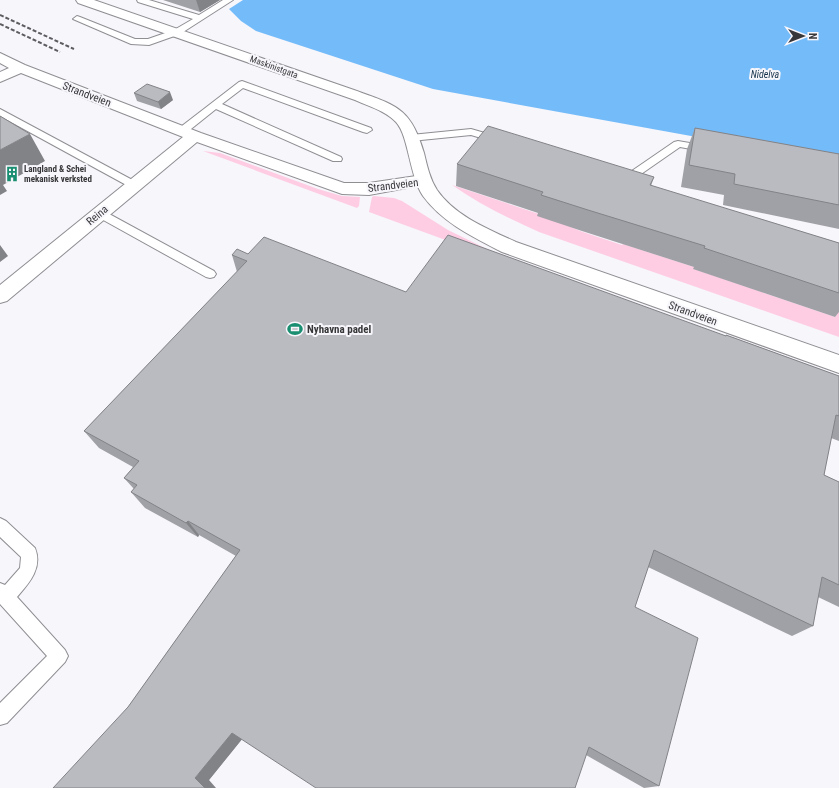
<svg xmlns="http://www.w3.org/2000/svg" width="839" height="788" viewBox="0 0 839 788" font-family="'Roboto Condensed',sans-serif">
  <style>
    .green { fill: #fecde4 }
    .water { fill: #74bbf9 }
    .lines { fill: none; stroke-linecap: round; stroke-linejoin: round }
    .service-casing { stroke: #8f8e93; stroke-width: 2 }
    .minor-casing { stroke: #8f8e93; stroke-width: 2 }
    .secondary-casing { stroke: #8f8e93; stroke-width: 2 }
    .service { fill: #fff; fill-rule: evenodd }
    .minor { fill: #fff; fill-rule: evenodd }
    .secondary { fill: #fff; fill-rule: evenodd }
    .rail { stroke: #5d5d60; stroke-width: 2; stroke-dasharray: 4 2; stroke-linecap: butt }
    .wall { fill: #a0a1a6 }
    .shaded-wall { fill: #828387 }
    .building { fill: #babbc1; stroke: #828387 }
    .labels { text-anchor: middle; stroke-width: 4; stroke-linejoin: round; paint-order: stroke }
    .far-street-label { font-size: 9px; fill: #373739; stroke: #f7f6fb }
    .far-poi-label { font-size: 9px; font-weight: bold; fill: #373739; stroke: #f7f6fb; text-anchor: start }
    .far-water-label { font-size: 10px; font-style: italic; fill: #13314a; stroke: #f7f6fb }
    .street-label { font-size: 11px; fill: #373739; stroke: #f7f6fb }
    .poi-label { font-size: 11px; font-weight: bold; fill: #373739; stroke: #f7f6fb; text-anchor: start }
  </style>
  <rect width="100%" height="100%" fill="#f7f6fb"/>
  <!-- green -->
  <path class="green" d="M203,151L220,153L318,189L342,196L360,197L359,206L357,208Z
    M452,185L539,214L583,232L622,245L623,244L694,267V269L835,317L839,306V337L539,232C508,218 479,204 452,185Z
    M374,196L394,198L402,201L448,230L489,250L839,384L369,212L372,197Z"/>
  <!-- water -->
  <path class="water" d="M243,0H839V163L433,89L256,31L241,21L229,9Z"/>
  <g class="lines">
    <!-- service casing -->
    <g class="service-casing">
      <path id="service" d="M137,0H149L199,15L223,0H233L180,34L149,45L131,44L73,19L77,16L80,17L135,39H148L174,30L193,19L138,2Z
        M242,81L371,128L372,130L367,133L363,132L243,88L222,104L341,157L342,159L341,161H333L216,109L186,133H178L177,131L178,129L239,82Z
        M0,109L138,183L139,185L138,187H130L0,116Z
        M471,129L502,138L503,140L498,143L471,135L411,141L406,138L411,135Z
        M678,141L707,146L712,149L707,152L680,147L631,181H623L622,179L623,177L674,142Z
        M100,209L214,271L216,274L214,277L210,278L206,277L96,216L94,213L96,210Z
        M0,518L6,521L35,548C43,568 29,583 17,597L65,650L68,656L65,662L7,723L0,725V703L47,656L0,604V583L5,585L20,568L21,557L0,537Z"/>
    </g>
    <!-- minor casing -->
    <g class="minor-casing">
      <path id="minor" d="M0,53L25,65L201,133L344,183H369L423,175L429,176L431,180L429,184L423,185L369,195L342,194L197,142L7,301L0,303V285L183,137L21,73L0,82V72L9,68L0,63Z"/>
    </g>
    <!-- secondary casing -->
    <g class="secondary-casing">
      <path id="secondary" d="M76,0H94L354,90C395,105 411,107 424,153C427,166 430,179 437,190C455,216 488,229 516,242L839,355V373L502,252C473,237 443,223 423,196C409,175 409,136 396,122C386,111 368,106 355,100L78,3Z"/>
    </g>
    <!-- service -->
    <use href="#service" class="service"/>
    <!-- minor -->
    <use href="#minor" class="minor"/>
    <!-- secondary -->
    <use href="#secondary" class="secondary"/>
    <!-- rail -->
    <path class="rail" d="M0,15L74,49
      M0,24L60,52"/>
  </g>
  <!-- wall -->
  <path class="wall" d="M163,0H220L200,12Z
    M134,93L173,100L161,109L137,101Z
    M695,128L839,154V229L723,205L724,195L681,187L687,149Z
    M457,164L654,177L651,186L839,243V312L835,317L693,269L694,267L582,231L537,216L538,213L456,186Z
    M248,254L406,292L726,336V335L839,376V441L831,438L824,475L839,482V607L818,597L813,626L792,636L648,567L635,607L659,786L644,788L586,755L242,739L209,780L128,707L236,556L199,535L198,537L145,508L131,492L134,489L124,478L133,467L99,448L84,431L237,272L232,255Z"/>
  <!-- shaded-wall -->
  <path class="shaded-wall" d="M196,0H220L200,12Z
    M170,92L173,100L161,109L158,102Z
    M30,134L45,161L3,185L7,191L0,195V150Z
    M0,245L8,256L0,262Z
    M188,521L199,535L198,537L186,523Z
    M232,733L243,738L209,780L216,788H205L195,778Z"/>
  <!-- building -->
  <path class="building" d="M147,84L170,92L158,102L134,93Z
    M0,116L30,134L0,150Z
    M488,126L654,177L650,185L839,243V293L704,248L705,246L588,210L541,195L543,192L457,164Z
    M695,128L839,154V205L734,184L735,174L689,165Z
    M448,235L726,336V335L839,376V416L836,415L824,475L839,482V585L822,577L813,626L654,550L635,607L698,638L659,786L589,747L575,788H316L232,733L195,778L205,788H53L128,707L240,550L188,521L186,523L131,492L137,485L124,478L139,461L84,431L247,261L232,255L237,249L248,254L264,237L406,292Z"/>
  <!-- icons -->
  <defs>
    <g id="building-bare" transform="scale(1.2)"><path d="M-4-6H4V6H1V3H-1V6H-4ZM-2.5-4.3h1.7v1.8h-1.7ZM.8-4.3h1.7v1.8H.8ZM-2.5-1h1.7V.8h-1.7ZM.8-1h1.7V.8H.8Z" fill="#1a8e70" stroke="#f7f6fb" stroke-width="2.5" paint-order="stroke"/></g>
    <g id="stadium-bare" transform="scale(1.2)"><path d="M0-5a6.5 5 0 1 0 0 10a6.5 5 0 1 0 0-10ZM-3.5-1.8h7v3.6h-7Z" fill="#1a8e70" stroke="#f7f6fb" stroke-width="2.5" paint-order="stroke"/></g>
  </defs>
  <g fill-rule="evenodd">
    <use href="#building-bare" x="12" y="174"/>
    <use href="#stadium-bare" x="295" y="329"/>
  </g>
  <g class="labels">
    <!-- far-street labels -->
    <g class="far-street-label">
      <text transform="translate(274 67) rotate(20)" y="3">Maskinistgata</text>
    </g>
    <!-- far-poi labels -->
    <g class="far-poi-label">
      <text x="24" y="172">Langland &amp; Schei<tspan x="24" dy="10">mekanisk verksted</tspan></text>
    </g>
    <!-- far-water labels -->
    <g class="far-water-label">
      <text x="765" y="78">Nidelva</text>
    </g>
    <!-- street labels -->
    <g class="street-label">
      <text transform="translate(87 94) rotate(21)" y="4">Strandveien</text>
      <text transform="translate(393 185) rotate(-7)" y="4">Strandveien</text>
      <text transform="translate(97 215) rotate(-40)" y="4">Reina</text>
      <text transform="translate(693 313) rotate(20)" y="4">Strandveien</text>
    </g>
    <!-- poi labels -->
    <g class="poi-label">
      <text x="307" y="333">Nyhavna padel</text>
    </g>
  </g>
  <!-- north arrow -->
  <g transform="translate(803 36) rotate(90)" stroke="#f7f6fb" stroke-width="3" paint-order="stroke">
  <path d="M0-3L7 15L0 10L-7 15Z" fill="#373739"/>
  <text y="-6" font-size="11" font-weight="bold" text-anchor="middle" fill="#373739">N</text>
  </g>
</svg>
